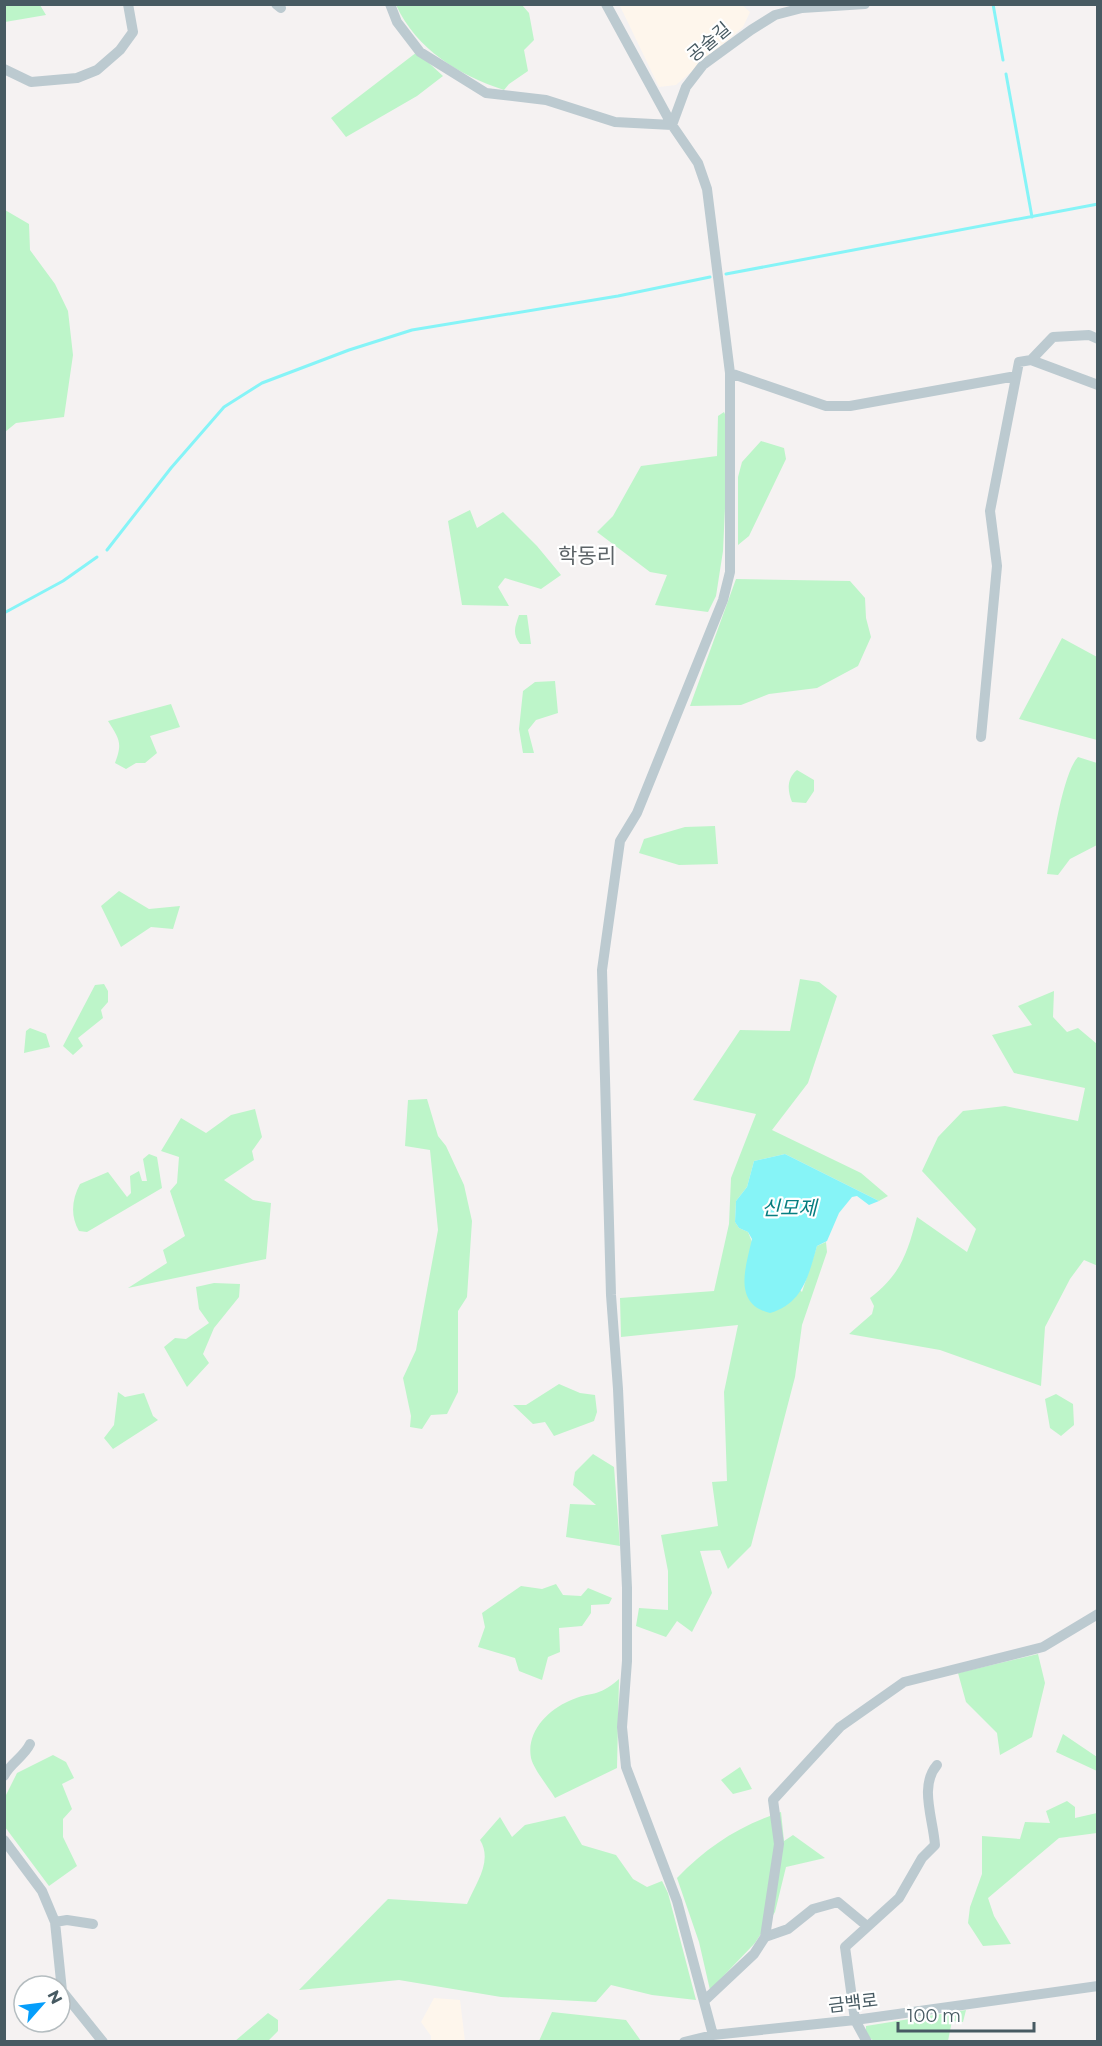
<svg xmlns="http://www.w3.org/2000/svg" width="1102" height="2046" viewBox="0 0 1102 2046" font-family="Montserrat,'Noto Sans KR',sans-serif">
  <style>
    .commercial { fill: #fef6ec }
    .green { fill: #bdf5c9 }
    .water { fill: #86f4f7 }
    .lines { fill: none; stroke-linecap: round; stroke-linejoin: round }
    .stream { stroke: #86f4f7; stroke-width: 3 }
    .minor { stroke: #bccad0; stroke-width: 10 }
    .labels { text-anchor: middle; stroke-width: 4.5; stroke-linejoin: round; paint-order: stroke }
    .street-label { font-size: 18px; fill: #475a62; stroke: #fff }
    .water-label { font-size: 20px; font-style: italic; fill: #067e80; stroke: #fff }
    .quarter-label { font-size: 21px; fill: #5d6468; stroke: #fff }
  </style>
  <rect width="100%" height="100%" fill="#f5f2f2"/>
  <!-- commercial -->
  <path class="commercial" d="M619,4L742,5L750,12L743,27L676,85L659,87Z
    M434,1998L460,2000L465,2041H431V2036L421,2022Z"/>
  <!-- green -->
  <path class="green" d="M5,4L40,5L46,15L5,22Z
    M396,5H522L529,13L534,40L524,50L528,71L509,84L504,90C459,75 417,50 396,5Z
    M417,52L443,76L417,96L346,137L331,118Z
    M5,210L29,224L30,250L55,284L68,311L73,355L64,417L16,423L5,432Z
    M724,412L729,423L723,551L716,596L708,612L655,605L667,575L650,572L597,532L613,516L641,466L717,456L718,416Z
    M761,441L784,448L786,459L749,536L738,545V477L742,462Z
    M470,510L477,528L503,512L537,546L561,575L541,589L505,578L498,587L509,606L462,605L448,521Z
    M736,579L850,581L865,598L866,618L871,637L858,666L817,688L769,694L741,705L690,706Z
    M519,615H527L531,644H520C512,633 515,627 519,615Z
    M1062,638L1097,657V740L1019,719Z
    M555,681L558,713L536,720L528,730L534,753H523L519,729L523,691L535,682Z
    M171,704L180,727L150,736L157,753L145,763H136L126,769L115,763C123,742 119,739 108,721Z
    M1078,757L1097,763V845L1070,859L1058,875L1047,874C1052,848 1062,774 1078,757Z
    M797,770L814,780V791L806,803L792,802C787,790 787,778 797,770Z
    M715,826L718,864L679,865L639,853L644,839L685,827Z
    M119,891L149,909L180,906L173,929L151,927L121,947L101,906Z
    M800,979L819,982L837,996L808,1083L772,1130L861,1173L888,1196L879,1201L785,1154L754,1161L747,1187L736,1201L735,1222L739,1228L748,1232L752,1242L802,1292L817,1246L826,1242L827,1252L802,1325L795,1377L751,1546L728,1569L720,1550L700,1551L712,1593L692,1632L677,1621L666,1637L636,1626L639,1608L668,1610V1571L661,1535L718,1526L712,1482L727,1481L724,1392L738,1325L621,1337L620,1298L714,1291L729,1224L731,1178L756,1114L693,1100L740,1030L790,1031Z
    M104,984L108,991V1002L101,1010L103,1018L78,1038L83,1046L73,1055L63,1046L95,985Z
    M1054,991L1053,1017L1067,1032L1078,1028L1097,1044L1098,1266L1084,1260L1070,1279L1045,1327L1041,1386L940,1350L849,1334L872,1314L874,1306L870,1298C901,1274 907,1254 917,1217L967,1252L976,1229L922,1171L938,1137L963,1111L1005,1106L1078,1121L1085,1088L1014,1073L992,1035L1032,1025L1018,1006Z
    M30,1028L46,1034L50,1047L24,1053L26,1031Z
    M427,1099L438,1136L446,1146L464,1185L472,1221L467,1297L458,1311V1392L447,1414L431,1415L422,1429L410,1427L411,1416L403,1378L416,1350L438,1230L430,1150L405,1146L408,1100Z
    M255,1109L262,1137L252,1151L254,1160L224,1180L253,1200L271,1203L266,1259L128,1288L167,1263L163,1250L185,1236L170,1191L177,1183L179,1157L161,1151L181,1118L206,1133L231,1115Z
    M149,1154L157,1157L162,1188L87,1232L79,1231C70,1216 72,1199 80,1184L108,1172L127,1197L131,1193L130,1176L139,1171L142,1181H147L143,1159Z
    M214,1283L240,1284L239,1297L214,1328L203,1354L209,1363L187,1387L164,1347L175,1338L186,1339L209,1323L199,1309L196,1287Z
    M559,1384L580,1393L595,1395L597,1412L594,1421L554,1436L545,1422L533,1424L513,1405H526Z
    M118,1392L125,1397L144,1393L153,1416L158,1420L113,1449L104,1438L114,1425Z
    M1056,1394L1073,1404L1074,1425L1061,1436L1050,1428L1045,1399Z
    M593,1454L614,1467L620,1546L566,1537L570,1504L596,1505L573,1485L575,1472Z
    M556,1584L563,1595L581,1596L588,1588L612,1598L609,1604L591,1605V1613L582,1626L559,1628L560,1652L548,1657L542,1680L519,1671L515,1658L478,1647L485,1627L482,1613L521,1586L542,1589Z
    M1038,1654L1045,1683L1032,1737L1000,1755L997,1733L966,1702L958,1673Z
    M619,1679L617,1768L555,1798C548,1786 534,1770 531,1758C526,1732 548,1710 569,1701C593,1690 596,1699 619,1679Z
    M1063,1734L1097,1757V1771L1056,1752Z
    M53,1755L66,1762L74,1778L62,1784L72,1809L63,1819V1837L77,1866L49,1886L5,1827L4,1799L17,1773Z
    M740,1767L752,1789L733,1794L721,1780Z
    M1067,1801L1075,1807V1818L1097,1813V1833L1059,1838L988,1898L994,1916L1011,1944L983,1946L968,1923L970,1907L982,1874V1836L1020,1839L1025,1822L1050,1823L1046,1811Z
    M781,1812L784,1841L793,1835L825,1858L786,1867L775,1912L755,1943L710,1990L699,1942L677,1878C708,1846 739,1826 781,1812Z
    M565,1816L582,1845L616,1855L633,1879L647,1887L662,1881L668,1893L696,2000L652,1995L611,1985L596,2002L501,1997L399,1980L299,1990L388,1899L467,1904C476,1883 493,1861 480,1840L500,1817L512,1837L525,1825Z
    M966,2010L963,2022L952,2021L948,2041H874L866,2035V2026Z
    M552,2012L626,2020L641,2041H539Z
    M268,2013L278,2020V2031L268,2041H235Z"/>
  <!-- water -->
  <path class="water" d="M785,1154L879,1201L869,1205L857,1196L852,1197L839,1213L827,1241L817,1246C809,1274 803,1304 770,1313C732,1304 746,1266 752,1239L748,1232L739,1228L735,1222L736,1201L747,1187L754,1161Z"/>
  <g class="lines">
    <!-- stream -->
    <path class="stream" d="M993,4L1003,60
      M1006,74L1032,217
      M726,274L1098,204
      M107,550L171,468L224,407L262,383L349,350L412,330L618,296L710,277
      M4,613L63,581L97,557"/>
    <!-- minor -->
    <path class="minor" d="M276,4L281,8
      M390,4L397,22L420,52L486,93L546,100L615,122L672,125L686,87L703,65L751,30L775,15L802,8L865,4
      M606,4L672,125L698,163L707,189L730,373V572L723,600L637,813L620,841L602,970L611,1295L618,1389L627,1588V1661L622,1727L626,1767L677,1901L713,2035
      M4,69L31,82L77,78L97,70L120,50L133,32L128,4
      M1031,360L1053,337L1089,335L1098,339
      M730,373L826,406H850L1016,376
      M981,737L997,566L990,511L1019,362L1031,360L1098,385
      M4,1776C10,1763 24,1757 30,1744
      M4,1840L42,1891L55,1922L62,1991L103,2042
      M55,1922L67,1920L93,1924
      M765,1937L788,1929L813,1909L838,1902L867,1926
      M704,2001L754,1954L765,1937L779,1844L773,1800L840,1727L904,1682L1043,1647L1098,1614
      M684,2042L713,2035L855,2020L1098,1986
      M867,2042L855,2020L845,1947L899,1898L922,1858L935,1845C933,1818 919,1786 937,1765"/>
  </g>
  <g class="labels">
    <!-- street labels -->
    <g class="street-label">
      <text transform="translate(709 42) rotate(-40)" y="6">공술길</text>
      <text transform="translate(853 2003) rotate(-7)" y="6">금백로</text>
    </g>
    <!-- water labels -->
    <g class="water-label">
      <text x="789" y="1215">신모제</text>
    </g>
    <!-- quarter labels -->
    <g class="quarter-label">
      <text x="587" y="563">학동리</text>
    </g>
  </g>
  <!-- border -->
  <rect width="1102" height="2046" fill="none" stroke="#475a62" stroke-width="12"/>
  <!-- north arrow -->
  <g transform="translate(42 2004) rotate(62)"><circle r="28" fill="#ffffff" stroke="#b5bdc0" stroke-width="1.5"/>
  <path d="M0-4.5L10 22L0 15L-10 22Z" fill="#059efb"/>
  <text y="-9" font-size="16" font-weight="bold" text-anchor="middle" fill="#475a62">N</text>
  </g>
  <!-- scale -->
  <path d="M898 2022v9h136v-9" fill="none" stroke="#475a62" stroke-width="3"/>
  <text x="907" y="2022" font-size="18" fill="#475a62" stroke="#ffffff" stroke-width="4.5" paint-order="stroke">100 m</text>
</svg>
